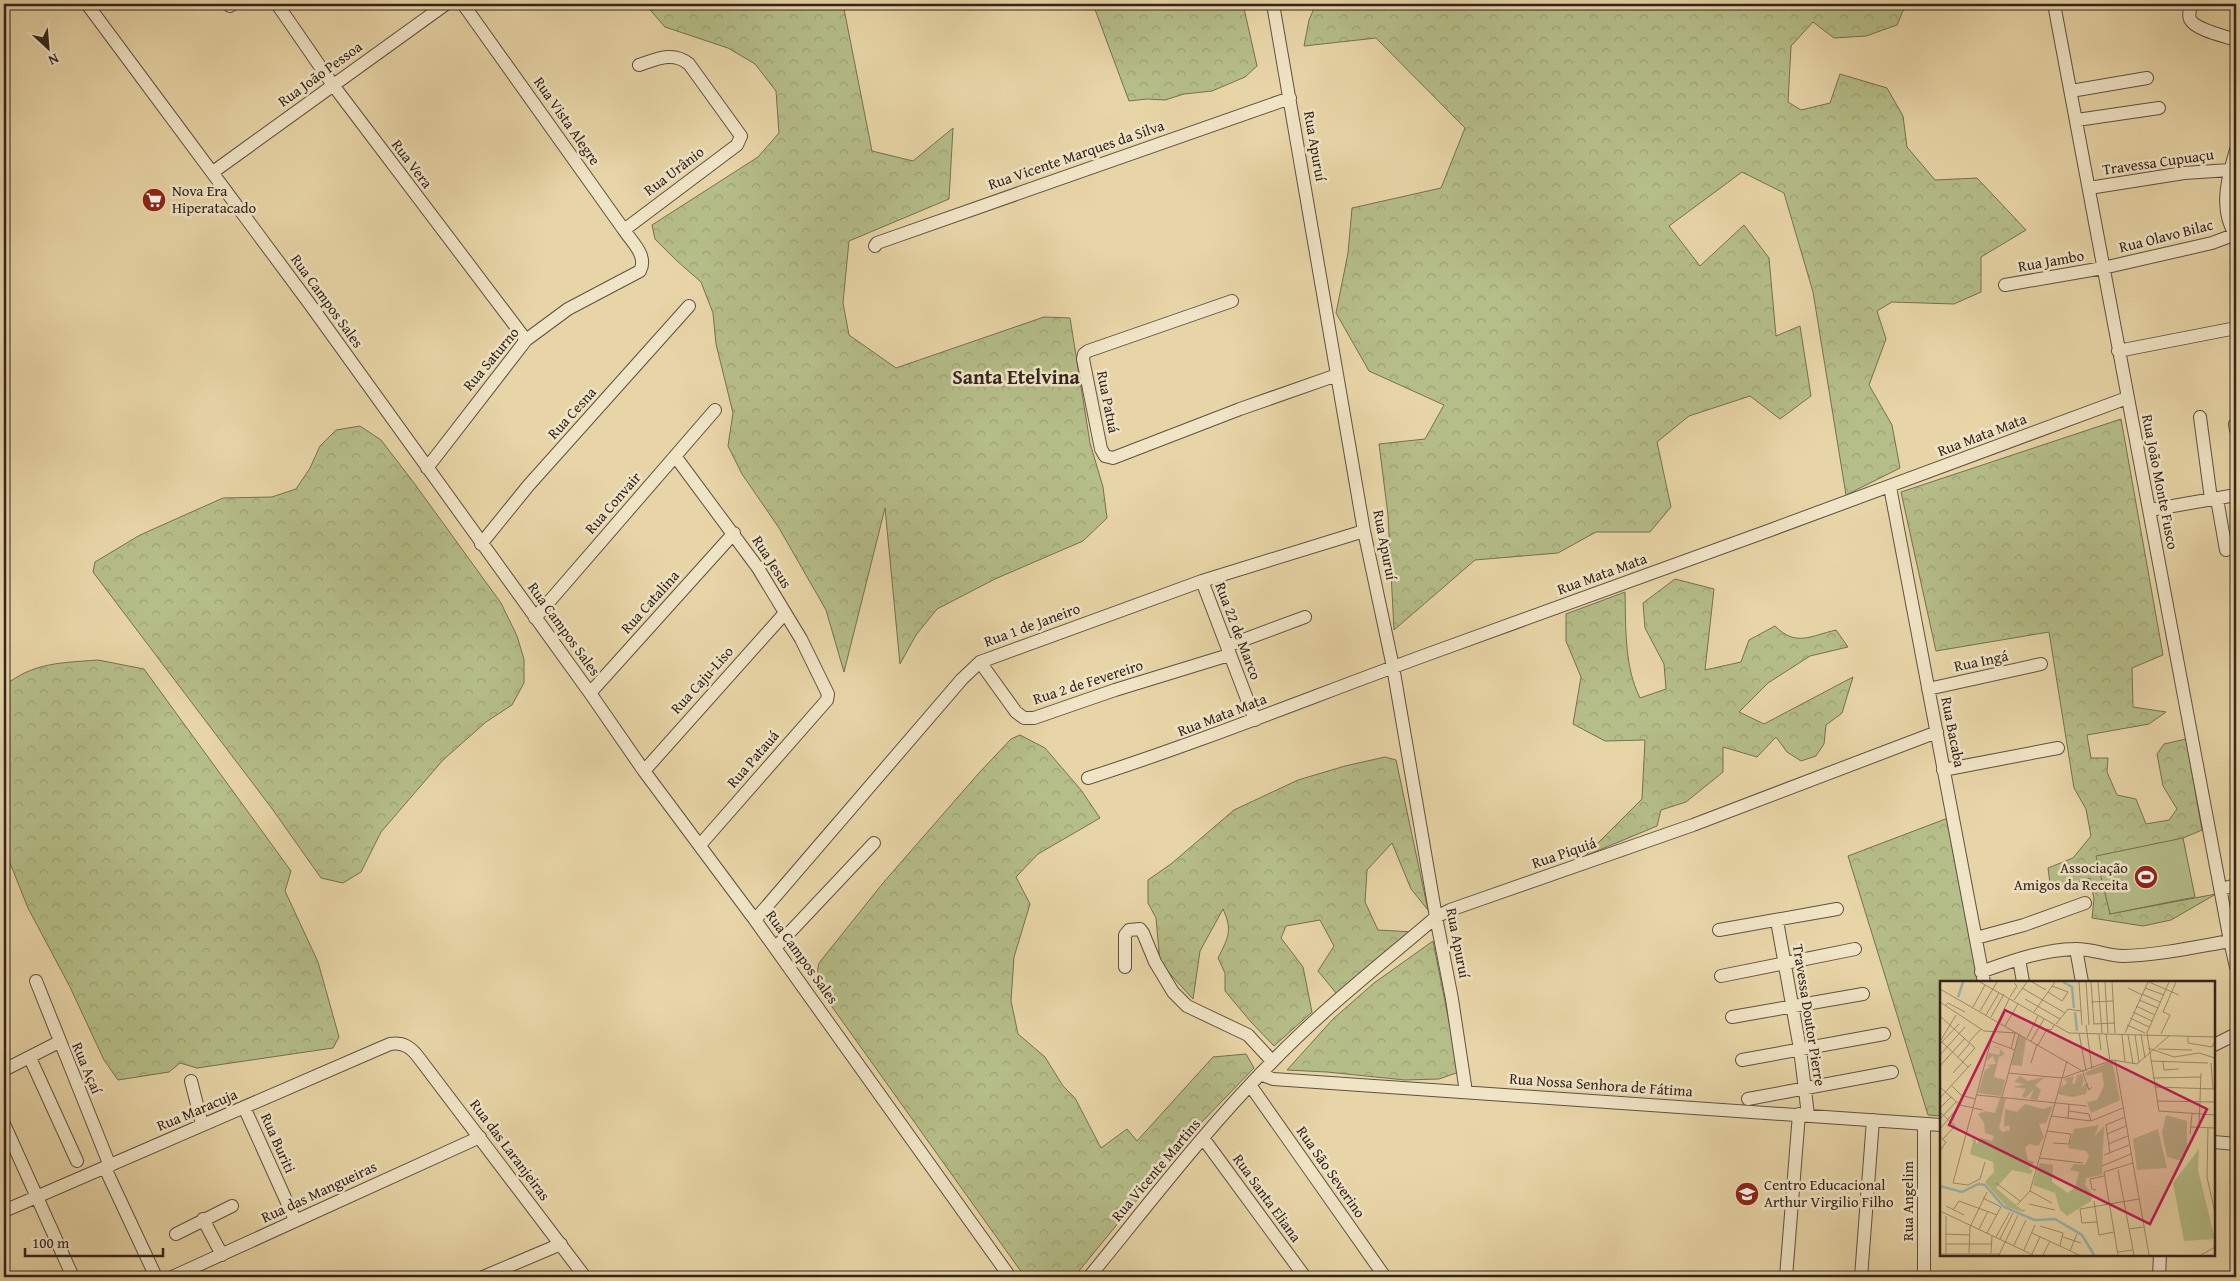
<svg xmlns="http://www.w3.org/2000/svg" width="2240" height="1281" viewBox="0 0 2240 1281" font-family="'Gentium Book Plus',serif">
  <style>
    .forest { fill: url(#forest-crowns); stroke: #747052 }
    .pitch { fill: #b5bd88; stroke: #747052 }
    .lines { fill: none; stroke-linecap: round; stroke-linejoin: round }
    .minor-casing { stroke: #605040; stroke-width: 14 }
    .minor { stroke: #f0e4c6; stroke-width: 12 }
    .labels { text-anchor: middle; stroke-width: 5; stroke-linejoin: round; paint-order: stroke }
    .street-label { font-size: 15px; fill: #32241d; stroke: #f0e4c6 }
    .poi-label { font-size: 15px; fill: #32241d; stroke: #f0e4c6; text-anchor: start }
    .district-label { font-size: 20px; font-weight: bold; fill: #32241d; stroke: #f0e4c6 }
    .inset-river { fill: none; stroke: #9ab6b1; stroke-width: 2.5 }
    .inset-road { fill: none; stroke: #9f8e70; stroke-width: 1 }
    .view { fill: #c2185b; fill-opacity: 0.15; stroke: #c2185b; stroke-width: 2.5 }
    .inset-edge { fill: none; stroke: #32241d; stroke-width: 2.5 }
  </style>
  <defs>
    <pattern id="forest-crowns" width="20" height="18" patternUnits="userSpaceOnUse" patternTransform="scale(1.25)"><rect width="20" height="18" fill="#b5bd88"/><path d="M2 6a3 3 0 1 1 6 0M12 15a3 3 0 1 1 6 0" fill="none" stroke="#9ca275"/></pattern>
  </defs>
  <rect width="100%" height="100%" fill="#e8d5a7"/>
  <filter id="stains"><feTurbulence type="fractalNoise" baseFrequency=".004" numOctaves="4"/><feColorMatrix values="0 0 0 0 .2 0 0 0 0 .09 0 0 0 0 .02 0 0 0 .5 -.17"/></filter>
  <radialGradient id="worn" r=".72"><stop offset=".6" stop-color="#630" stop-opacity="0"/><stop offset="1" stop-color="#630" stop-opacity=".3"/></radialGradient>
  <!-- forest -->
  <path class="forest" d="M645,4H843L872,151L913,161L953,128L949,199L849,241L843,303L849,335L896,368L1044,317L1070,318L1090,443L1103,487L1107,518L1083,541L995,579L937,609L916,635L900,664L885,508L844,672L826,610L779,528L742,474L728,446L733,413L716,344L713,313L701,282L677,261L655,239L652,225L758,157L779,133L776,91L755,64L728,48L665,27Z
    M1093,4H1243L1257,66L1245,77L1212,91L1184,94L1165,100L1147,99L1129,101Z
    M1316,4H1906L1897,25L1866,36L1834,38L1813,22L1791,46L1788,102L1801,110L1830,103L1840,74L1887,88L1903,116L1907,147L1935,180L1977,178L2026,230L1981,257V292L1954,304L1892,302L1877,311L1886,339L1869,385L1892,425L1900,468L1846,495L1813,292L1784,193L1742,172L1669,226L1700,266L1744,225L1769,258L1776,336L1800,326L1811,396L1780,419L1750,396L1689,416L1657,442L1671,507L1650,532H1596L1558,553L1475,560L1394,630L1388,515L1379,444L1425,439L1444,405L1369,371L1336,313L1348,253L1352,208L1441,188L1465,128L1376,38L1304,46L1309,20Z
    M2121,419L2163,655L2132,668L2133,707L2166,712L2149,724L2087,735L2091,758H2108L2107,772L2117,795L2136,799L2146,824L2169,820L2177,809L2163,786L2157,754L2164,744L2186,739L2202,830L2183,838L2109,914L2216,894L2171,920L2143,926L2092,918L2094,899L2090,878L2051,891L2048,868L2073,858L2091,836L2086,809L2074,788L2049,632L1936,651L1901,492Z
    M360,426L381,440L414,483L501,603L517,636L524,659V683L512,705L486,722L443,760L381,832L361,872L343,883L321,878L273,810L93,572L95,562L140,535L223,498L272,497L296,489L310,468L320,446L336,430Z
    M1675,579L1714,589L1705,670L1741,662L1749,640L1775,626C1796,647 1810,636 1836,630L1848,647L1810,656L1768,683L1739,712L1764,724L1853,677L1842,713L1826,725L1824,744L1816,756L1801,761L1787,752L1776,737L1757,757L1723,747V772L1686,802L1661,810L1657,826L1585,856L1642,799L1645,740L1605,741L1573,724L1581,677L1566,641V614L1625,592C1626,628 1624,666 1640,698L1666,689L1664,664L1645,628L1643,603Z
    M98,660L144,669L291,871L285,891L318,962L339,1037L333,1048L197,1068L180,1063L169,1072L118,1080L104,1060L70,987L28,908L4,848V686C34,662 61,663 98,660Z
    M1020,735L1045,748L1081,790L1100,818L1038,854L1016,877L1030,904L1014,957L1011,1001L1018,1034L1045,1057L1063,1086L1075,1098L1101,1148L1127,1129L1137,1141L1213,1057L1246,1054L1254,1068L1197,1127L1074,1277H1025L815,983L819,963L883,883L978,774L1011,739Z
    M1385,757L1396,760L1428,910L1411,889L1392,843L1367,870L1365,902L1378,930L1413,932L1336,993L1318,971L1334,946L1320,920L1286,926L1281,938L1303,967L1312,1012L1274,1046L1251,1022L1225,991V973L1218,958C1228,938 1233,931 1223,909L1200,951L1193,999L1160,963L1156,918L1148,903V880L1171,864L1234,810L1298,780L1345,766Z
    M1948,818L1980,982H1941V1116L1928,1115L1848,856Z
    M1433,941L1459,1072L1439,1079L1405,1080L1327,1072L1287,1070L1333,1019L1374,983Z"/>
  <!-- pitch -->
  <path class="pitch" d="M2183,838L2195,897L2110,914L2096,856Z"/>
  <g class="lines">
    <!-- minor casing -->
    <g class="minor-casing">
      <path id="minor" d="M87,4L309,303L590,693L644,771L755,920L1010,1277
        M277,4L333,85L526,340
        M1273,4L1364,531L1393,667L1436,917L1452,999L1466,1092
        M2054,4L2230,941L2236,967
        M2192,4C2190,9 2188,14 2190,19C2195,30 2225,36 2236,40
        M230,6L233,4
        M2071,91L2147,78
        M2077,120L2159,108
        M213,172L446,4
        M2089,188L2184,173L2230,170
        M624,230L737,145L741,136L689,64C673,51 657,59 639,65
        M2235,234C2219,209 2228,177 2236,150
        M875,246L877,243L1290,98
        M2005,285L2103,268L2212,243L2236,234
        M1232,301L1088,351L1084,354L1083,359L1101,449L1105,456L1113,458L1240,409L1337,375
        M2118,351L2236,328
        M2200,417L2211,499
        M2235,424L2236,430
        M675,456L758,568L801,639L828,694L827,700L700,845
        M427,468L526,340L568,309L640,271C648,256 632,242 624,230L463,4
        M1890,487L1984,982
        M2217,499L2226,550
        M2150,510L2236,495
        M481,544L528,486L689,306
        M1202,581L1255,720
        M535,618L715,410
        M1227,646L1305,617
        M980,662L1016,712L1024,718H1034L1115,690L1229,655
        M1928,689L2041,664
        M590,693L734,533
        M1943,770L2058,748
        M644,771L785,613
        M1088,778C1210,739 1328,690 1448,647C1675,565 1901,483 2127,398
        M2221,889L2236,885
        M755,920L962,679L980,662L1202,581L1364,531
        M1777,921L1800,1049L1808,1115
        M1719,930L1837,909
        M1976,938L2024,925L2085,903
        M775,948L874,843
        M2076,949L2082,982
        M2019,959L2023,982
        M1125,967V935L1129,930L1140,929L1143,933L1155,962L1173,992L1187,1006L1248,1035L1272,1061
        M1981,972C2011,961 2042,950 2074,949C2091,948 2107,956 2123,956C2159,955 2195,947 2230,941
        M1721,976L1855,949
        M36,981L110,1166
        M1732,1017L1863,994
        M2214,1045L2236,1034
        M30,1058L77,1161
        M1742,1060L1884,1034
        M4,1070L59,1042
        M1260,1074L1273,1079L1941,1125
        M191,1081L202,1124
        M1250,1085L1385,1277
        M1748,1099L1892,1072
        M244,1107L295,1220
        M4,1124L73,1277
        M1203,1138L1305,1277
        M2214,1142L2236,1144
        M105,1168L156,1277
        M4,1211L390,1044C403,1042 411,1047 419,1058L585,1277
        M203,1219L222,1255
        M176,1234L232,1206
        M172,1277L480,1137
        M483,1277L561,1244
        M1089,1277C1148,1205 1205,1130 1271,1063C1322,1010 1380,965 1436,917L1450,910L1693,825L1937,732
        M1786,1277L1799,1114
        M1861,1277L1873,1120
        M1924,1277V1124
        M2159,1277L2160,1255"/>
    </g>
    <!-- minor -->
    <use href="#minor" class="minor"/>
  </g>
  <!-- icons -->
  <defs>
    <g id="supermarket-disc" transform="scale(1.25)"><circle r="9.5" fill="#8f2418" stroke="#f0e4c6"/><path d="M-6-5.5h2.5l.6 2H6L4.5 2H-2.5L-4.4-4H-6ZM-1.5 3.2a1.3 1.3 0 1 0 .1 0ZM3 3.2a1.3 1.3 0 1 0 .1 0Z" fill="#fff"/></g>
    <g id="stadium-disc" transform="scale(1.25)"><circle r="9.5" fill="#8f2418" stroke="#f0e4c6"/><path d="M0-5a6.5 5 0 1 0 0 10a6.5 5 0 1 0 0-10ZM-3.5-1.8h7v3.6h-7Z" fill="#fff"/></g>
    <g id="school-disc" transform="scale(1.25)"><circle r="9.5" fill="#8f2418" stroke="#f0e4c6"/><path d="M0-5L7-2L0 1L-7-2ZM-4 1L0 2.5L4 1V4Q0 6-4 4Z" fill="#fff"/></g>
  </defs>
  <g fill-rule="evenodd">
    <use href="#supermarket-disc" x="154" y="200"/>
    <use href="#stadium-disc" x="2146" y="877"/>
    <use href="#school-disc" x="1747" y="1194"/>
  </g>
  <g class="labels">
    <!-- street labels -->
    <g class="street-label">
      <text transform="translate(320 74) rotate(-36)" y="5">Rua João Pessoa</text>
      <text transform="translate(567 121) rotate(55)" y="5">Rua Vista Alegre</text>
      <text transform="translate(1315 146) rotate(80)" y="5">Rua Apuruí</text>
      <text transform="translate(1076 155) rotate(-19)" y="5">Rua Vicente Marques da Silva</text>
      <text transform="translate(2158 162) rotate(-8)" y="5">Travessa Cupuaçu</text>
      <text transform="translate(412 164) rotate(53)" y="5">Rua Vera</text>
      <text transform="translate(674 171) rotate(-37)" y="5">Rua Urânio</text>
      <text transform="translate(2166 236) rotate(-14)" y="5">Rua Olavo Bilac</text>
      <text transform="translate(2051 261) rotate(-10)" y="5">Rua Jambo</text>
      <text transform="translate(327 301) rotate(54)" y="5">Rua Campos Sales</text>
      <text transform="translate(491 359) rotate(-50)" y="5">Rua Saturno</text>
      <text transform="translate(1108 402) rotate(79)" y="5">Rua Patuá</text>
      <text transform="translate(572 413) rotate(-48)" y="5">Rua Cesna</text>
      <text transform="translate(1982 435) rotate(-21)" y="5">Rua Mata Mata</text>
      <text transform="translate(2160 482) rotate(79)" y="5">Rua João Monte Fusco</text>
      <text transform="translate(613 503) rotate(-49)" y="5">Rua Convair</text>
      <text transform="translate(1385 545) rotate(79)" y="5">Rua Apuruí</text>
      <text transform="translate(772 562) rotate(57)" y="5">Rua Jesus</text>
      <text transform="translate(1602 574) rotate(-20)" y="5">Rua Mata Mata</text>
      <text transform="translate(650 602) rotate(-48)" y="5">Rua Catalina</text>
      <text transform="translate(1032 625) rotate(-20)" y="5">Rua 1 de Janeiro</text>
      <text transform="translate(564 629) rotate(54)" y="5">Rua Campos Sales</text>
      <text transform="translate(1238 631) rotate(69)" y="5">Rua 22 de Marco</text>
      <text transform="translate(1981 661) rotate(-12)" y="5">Rua Ingá</text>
      <text transform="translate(702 680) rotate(-48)" y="5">Rua Caju-Liso</text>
      <text transform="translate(1088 682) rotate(-18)" y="5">Rua 2 de Fevereiro</text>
      <text transform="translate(1222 715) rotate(-21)" y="5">Rua Mata Mata</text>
      <text transform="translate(1953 732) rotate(79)" y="5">Rua Bacaba</text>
      <text transform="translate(753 759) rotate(-49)" y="5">Rua Patauá</text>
      <text transform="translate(1564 853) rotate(-19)" y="5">Rua Piquiá</text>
      <text transform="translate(1458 943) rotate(79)" y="5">Rua Apuruí</text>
      <text transform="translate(802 957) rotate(54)" y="5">Rua Campos Sales</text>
      <text transform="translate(1809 1015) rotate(81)" y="5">Travessa Doutor Pierre</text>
      <text transform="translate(87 1068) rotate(67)" y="5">Rua Açaí</text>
      <text transform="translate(1601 1085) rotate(4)" y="5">Rua Nossa Senhora de Fátima</text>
      <text transform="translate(197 1110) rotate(-23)" y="5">Rua Maracuja</text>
      <text transform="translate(278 1143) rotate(66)" y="5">Rua Buriti</text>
      <text transform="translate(510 1150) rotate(53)" y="5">Rua das Laranjeiras</text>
      <text transform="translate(1156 1170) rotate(-50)" y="5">Rua Vicente Martins</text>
      <text transform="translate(1331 1172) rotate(55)" y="5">Rua São Severino</text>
      <text transform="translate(319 1192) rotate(-25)" y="5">Rua das Mangueiras</text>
      <text transform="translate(1267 1198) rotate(54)" y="5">Rua Santa Eliana</text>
      <text transform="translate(1908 1201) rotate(-90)" y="5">Rua Angelim</text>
    </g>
    <!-- poi labels -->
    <g class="poi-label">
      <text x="172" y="196">Nova Era<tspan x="172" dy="17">Hiperatacado</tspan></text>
      <text x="2128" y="873" text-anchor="end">Associação<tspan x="2128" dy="17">Amigos da Receita</tspan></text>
      <text x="1764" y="1190">Centro Educacional<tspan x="1764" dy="17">Arthur Virgilio Filho</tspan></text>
    </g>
    <!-- district labels -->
    <g class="district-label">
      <text x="1016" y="384">Santa Etelvina</text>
    </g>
  </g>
  <!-- overview -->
  <g transform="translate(1940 981)">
    <rect width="275" height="275" fill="#e8d5a7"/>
    <path d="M79,54L86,58L82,85L71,84ZM51,65L58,66L65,73L59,76L54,96L65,99L61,115L38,112L45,89L50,86L47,84L56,83L53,75L46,80L49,72L59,74L61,68ZM172,80L180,119L151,132L147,121L157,119L164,105L162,91L148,95L144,92ZM142,93L144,100L141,107L147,101L148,105L146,113L132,116L118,113L123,101L122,106L127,102L124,97L134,95L132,102L135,103L137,94ZM80,95L88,100L105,96L95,104L101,109L97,119L90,118L94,108L85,117L82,115L86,108L73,106L85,103L74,101ZM60,117H66L59,147L62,151L70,149L69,144L64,146L65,128L77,131L85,123L102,128L113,125L106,142L99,143L104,156L98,165L89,163L85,167L88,179L95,181L89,188L93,189L91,193L72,189L56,207L81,228L86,229L83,231L67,226L45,201L54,191L53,181L30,173L33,160L29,158L36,159V163L41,157L52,160L54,155L45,152L44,142L38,133L45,130L55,132ZM226,134L247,140V168L242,180L227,176L222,152ZM159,144L154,156L164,145L162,194L146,197L145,204L153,214L151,220L127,235L120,229L115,212L93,204L96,193L100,182L113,184L112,201L128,212L135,206L139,191L130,189L134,183L145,184L149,175L146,170L128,167L134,148ZM218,148L227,187L197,189L193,158ZM259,168L258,189L275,258L244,260L233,202Z" fill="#b5bd88"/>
    <path class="inset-river" d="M123,1L132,6L134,27M18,16L23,1M135,31L137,50M0,205L22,211L38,203L45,204L64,226L95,239L115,238L142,254L154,274"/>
    <path class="inset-road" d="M40,1L129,52L275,56M92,1L106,9M139,1L142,44M146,1L149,44M151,1L154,43M158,1L162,52M165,1L168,52M172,1L175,52M209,1L239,14M229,1L207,52L219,130L275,134M82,7L125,32M188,7L202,14M205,7L224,14M0,8L144,91M108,11L122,20L128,11L112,5M202,13L220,21M70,16L77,5L74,2M85,18L120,38M74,19L87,1M199,19L218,27M0,21L44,50L77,52M151,21L173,20M5,25L8,22L25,31M196,25L215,34M33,26L45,4M40,30L57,1M94,31L115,1M193,31L212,40M46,34L59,12M0,35L35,67L13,92M51,36L64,13M190,37L209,46M116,43L128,28L141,30M153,43L175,42M146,44L152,88M187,44L205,52M65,45L78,23M139,52L146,90M185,52L208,1M159,53L161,69M166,53L170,80M201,53L205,77M221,53L230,34L223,31L236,1M182,54L185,81M188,54L193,83M195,54L199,81M248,56V62L272,66L275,60M87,57L98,35M1,59L16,34M51,60L75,69M91,60L104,38M2,61L28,86M29,61L41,48M0,63L19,43M98,64L107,48L111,49L114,44M208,67L234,76L259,72L275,77M71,68L75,52M218,68L252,69M0,74L25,46M18,76L30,62M175,79L209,274M210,80L268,82M223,81L224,89L239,88M91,82L97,63M271,82L273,108M0,85L25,57M68,92L122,97L173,79L197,83L230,54M143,92L149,109L152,106M213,97L261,96M12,105L21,114L35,118M0,106L20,124L43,129M215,106L275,108M37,114L147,125M62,116L79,53M0,117L31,83M217,120L275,121M0,127L11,116M129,130L149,133L151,140M0,131L15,145L3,158M111,135L151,140L183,127M0,138L16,121M128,138L129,123M251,146L275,147M259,146L261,92M268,146L267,196L275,232M0,148L20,124M107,150L131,153L129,163L113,162M167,153L186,145M250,153L252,133M0,156L6,161L0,170M168,163L188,155M170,172L166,144L185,136M164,174L189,164M99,177L143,182M45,181L40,198L28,204L13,202L53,52L69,18M162,185L191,173M178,189L194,274M56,202L80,220M156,209L152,208L150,198L164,195M90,210L112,222M43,217L61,226L47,252M154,220L159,254L174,251M89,223L115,229M77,224L90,210L127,80M6,225L24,234M13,229L19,220L57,234M0,230L93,274M6,235V273M157,241L142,242L140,228L199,218M100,245L123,252L120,265M39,248L48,230M189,248L204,246M92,252L139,274M5,253L29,254M56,256L70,231M123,256L141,262M60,258L73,232M6,263H51M74,264L86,239M84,269L95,244M130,270L137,253M178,271L193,269M29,272L30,246L47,211M51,272L52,255M0,273H59M92,273L100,256M59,274L78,234M103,274L110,260M178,274L164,191L193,182M261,274L275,266"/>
    <path class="view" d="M65,29L267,128L210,243L9,144Z"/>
    <rect width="275" height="275" class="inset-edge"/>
  </g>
  <!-- margin -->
  <rect width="2240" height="1281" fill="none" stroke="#e8d5a7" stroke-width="20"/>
  <rect x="5" y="5" width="2230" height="1271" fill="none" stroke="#32241d" stroke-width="2.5"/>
  <rect x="10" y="10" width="2220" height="1261" fill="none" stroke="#32241d"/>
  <!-- north arrow -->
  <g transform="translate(48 48) rotate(154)" stroke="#f0e4c6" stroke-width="4" paint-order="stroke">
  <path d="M0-4L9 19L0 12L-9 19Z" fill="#32241d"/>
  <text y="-8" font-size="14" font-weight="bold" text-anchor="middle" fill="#32241d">N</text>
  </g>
  <!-- scale -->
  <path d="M25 1248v8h138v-8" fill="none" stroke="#32241d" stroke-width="2.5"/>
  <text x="32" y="1248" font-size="15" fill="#32241d" stroke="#f0e4c6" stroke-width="4" paint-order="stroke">100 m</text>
  <rect width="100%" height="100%" filter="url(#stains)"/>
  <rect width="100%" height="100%" fill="url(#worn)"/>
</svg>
